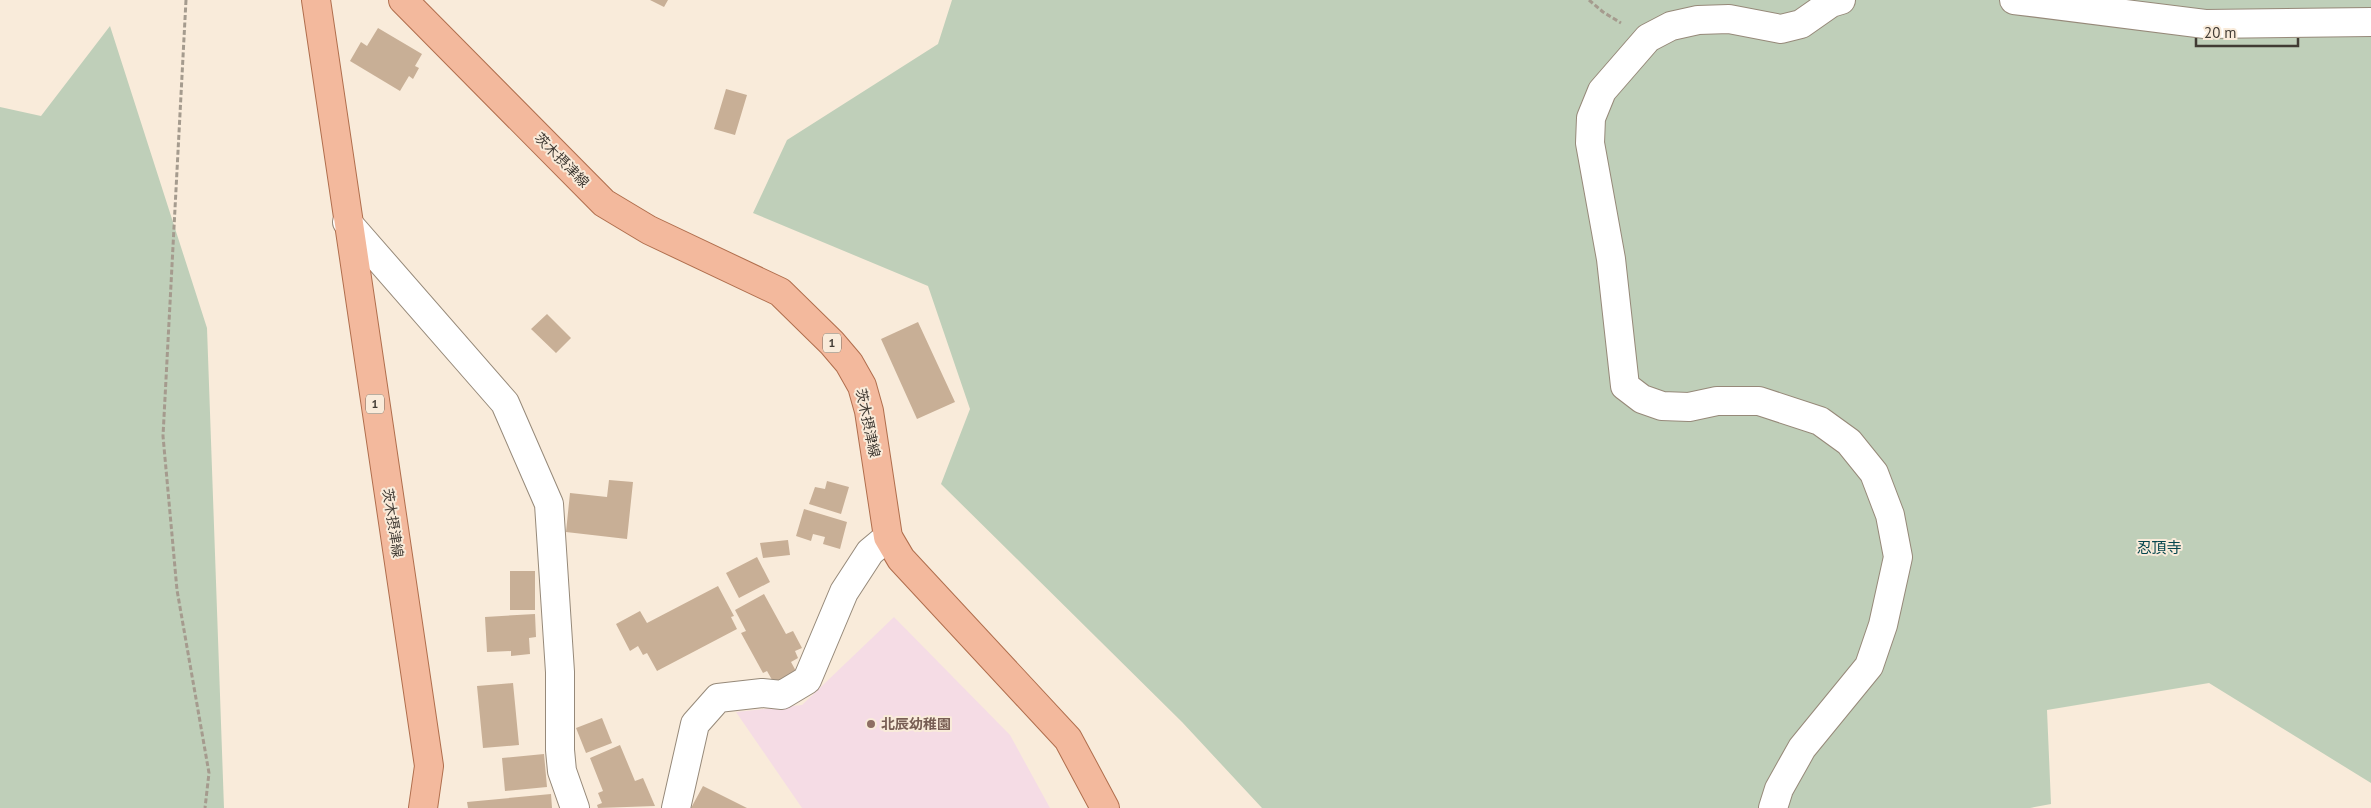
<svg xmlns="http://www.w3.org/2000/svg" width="2371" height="808" viewBox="0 0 2371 808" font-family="'PT Sans','Noto Sans JP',sans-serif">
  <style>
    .education { fill: #f5dce5 }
    .green { fill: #bfcfb9 }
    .building { fill: #c8af96 }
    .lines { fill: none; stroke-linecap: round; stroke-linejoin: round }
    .street-casing { stroke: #968979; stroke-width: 30 }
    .primary-casing { stroke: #b06e4d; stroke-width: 30 }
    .path { stroke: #a59b8e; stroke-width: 3; stroke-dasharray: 5 2.5; stroke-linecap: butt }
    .street { stroke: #fff; stroke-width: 28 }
    .primary { stroke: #f3b99d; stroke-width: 28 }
    .education-dot { fill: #8d6e63; stroke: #f9ebda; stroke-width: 2 }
    .labels { text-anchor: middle; stroke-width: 4; stroke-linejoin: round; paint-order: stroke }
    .shield { fill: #f9ebda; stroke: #787066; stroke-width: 1 }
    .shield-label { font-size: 12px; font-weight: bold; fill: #413b34 }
    .street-label { font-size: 14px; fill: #413b34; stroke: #f9ebda }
    .education-label { font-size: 14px; font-weight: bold; fill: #785e54; stroke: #f9ebda; text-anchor: start }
    .neighbourhood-label { font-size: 15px; fill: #05464e; stroke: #f9ebda }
  </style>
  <rect width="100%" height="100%" fill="#f9ebda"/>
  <!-- education -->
  <path class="education" d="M894,617L1010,735L1050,808H802L736,712L802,705Z"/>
  <!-- green -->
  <path class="green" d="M952,0H2371V783L2209,683L2047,710L2051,804L2030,808H1262L1182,722L941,484L970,409L928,286L753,213L787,140L938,44Z
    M110,26L207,328L224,808H0V107L41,116Z"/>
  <!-- building -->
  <path class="building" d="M650,0H668L664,7Z
    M378,28L422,54L415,66L419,68L413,79L409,76L400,91L350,61L361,42L367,46Z
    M726,89L747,95L735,135L714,129Z
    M547,314L571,338L556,353L531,329Z
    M918,322L955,402L917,419L881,339Z
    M609,480L633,482L627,539L566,532L570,493L607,497Z
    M827,481L849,487L841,514L809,504L815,487L825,489Z
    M804,509L847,522L840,549L823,544L825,537L813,534L811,541L796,536Z
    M788,540L790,555L763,558L760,543Z
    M757,557L770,582L739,598L726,573Z
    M510,571H535V610H510Z
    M718,586L734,616L731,617L737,629L657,671L647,653L643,655L638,646L630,651L616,624L640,611L647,623Z
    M764,594L786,634L793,631L802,648L795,651L798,658L791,662L797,673L775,685L767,671L763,673L741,633L746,631L735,610Z
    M535,614L536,637L529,638L530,654L511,656V651L487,652L485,617Z
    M513,683L519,745L483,748L477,686Z
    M602,718L612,743L586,753L576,728Z
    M620,745L635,781L643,778L655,806L598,808L597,805L602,803L598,793L603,791L590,758Z
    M544,754L547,787L505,791L502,758Z
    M703,786L747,808H691Z
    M551,794L552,808H468L467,802Z"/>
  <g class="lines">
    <!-- street casing -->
    <g class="street-casing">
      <path id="street" d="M2014,0L2205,24L2371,22
        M347,222L505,403L549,504L560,672V750L562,771L575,808
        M676,808L695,724L718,698L762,693L782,695L807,680L844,592L870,552L888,537
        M1773,808L1779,789L1802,748L1869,666L1883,625L1898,557L1890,515L1874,473L1849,442L1820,421L1759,401H1717L1689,407L1662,406L1642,399L1625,386L1611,259L1590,143L1591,118L1602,91L1648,38L1671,26L1698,20L1729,19L1781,29L1801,24L1831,3L1841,0"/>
    </g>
    <!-- primary casing -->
    <g class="primary-casing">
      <path id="primary" d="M316,0L429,766L423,808
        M403,0L604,203L649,230L780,292L832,343L849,363L862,386L869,411L888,537L901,559L1068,739L1105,808"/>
    </g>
    <!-- path -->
    <path class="path" d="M186,0L163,436L177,590L209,773L205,808
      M1589,0L1603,12L1621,23"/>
    <!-- street -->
    <use href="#street" class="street"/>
    <!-- primary -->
    <use href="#primary" class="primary"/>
  </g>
  <!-- markers -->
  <circle class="education-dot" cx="871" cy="724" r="5"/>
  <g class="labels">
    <!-- shield labels -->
    <g class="shield">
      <rect x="823" y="333.5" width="18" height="19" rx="4"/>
      <rect x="366" y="394.5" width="18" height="19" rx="4"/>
    </g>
    <g class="shield-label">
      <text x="832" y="347">1</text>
      <text x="375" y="408">1</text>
    </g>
    <!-- street labels -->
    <g class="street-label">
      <text transform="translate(562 160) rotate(45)" y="5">茨木摂津線</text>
      <text transform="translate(868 423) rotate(78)" y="5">茨木摂津線</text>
      <text transform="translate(393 523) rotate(81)" y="5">茨木摂津線</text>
    </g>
    <!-- education labels -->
    <g class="education-label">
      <text x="881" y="729">北辰幼稚園</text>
    </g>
    <!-- neighbourhood labels -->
    <g class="neighbourhood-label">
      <text x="2159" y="553">忍頂寺</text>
    </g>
  </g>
  <!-- scale -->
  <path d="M2196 38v8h102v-8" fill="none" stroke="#413b34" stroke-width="2.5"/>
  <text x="2204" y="38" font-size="15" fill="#413b34" stroke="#f9ebda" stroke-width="4" paint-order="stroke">20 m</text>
</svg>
